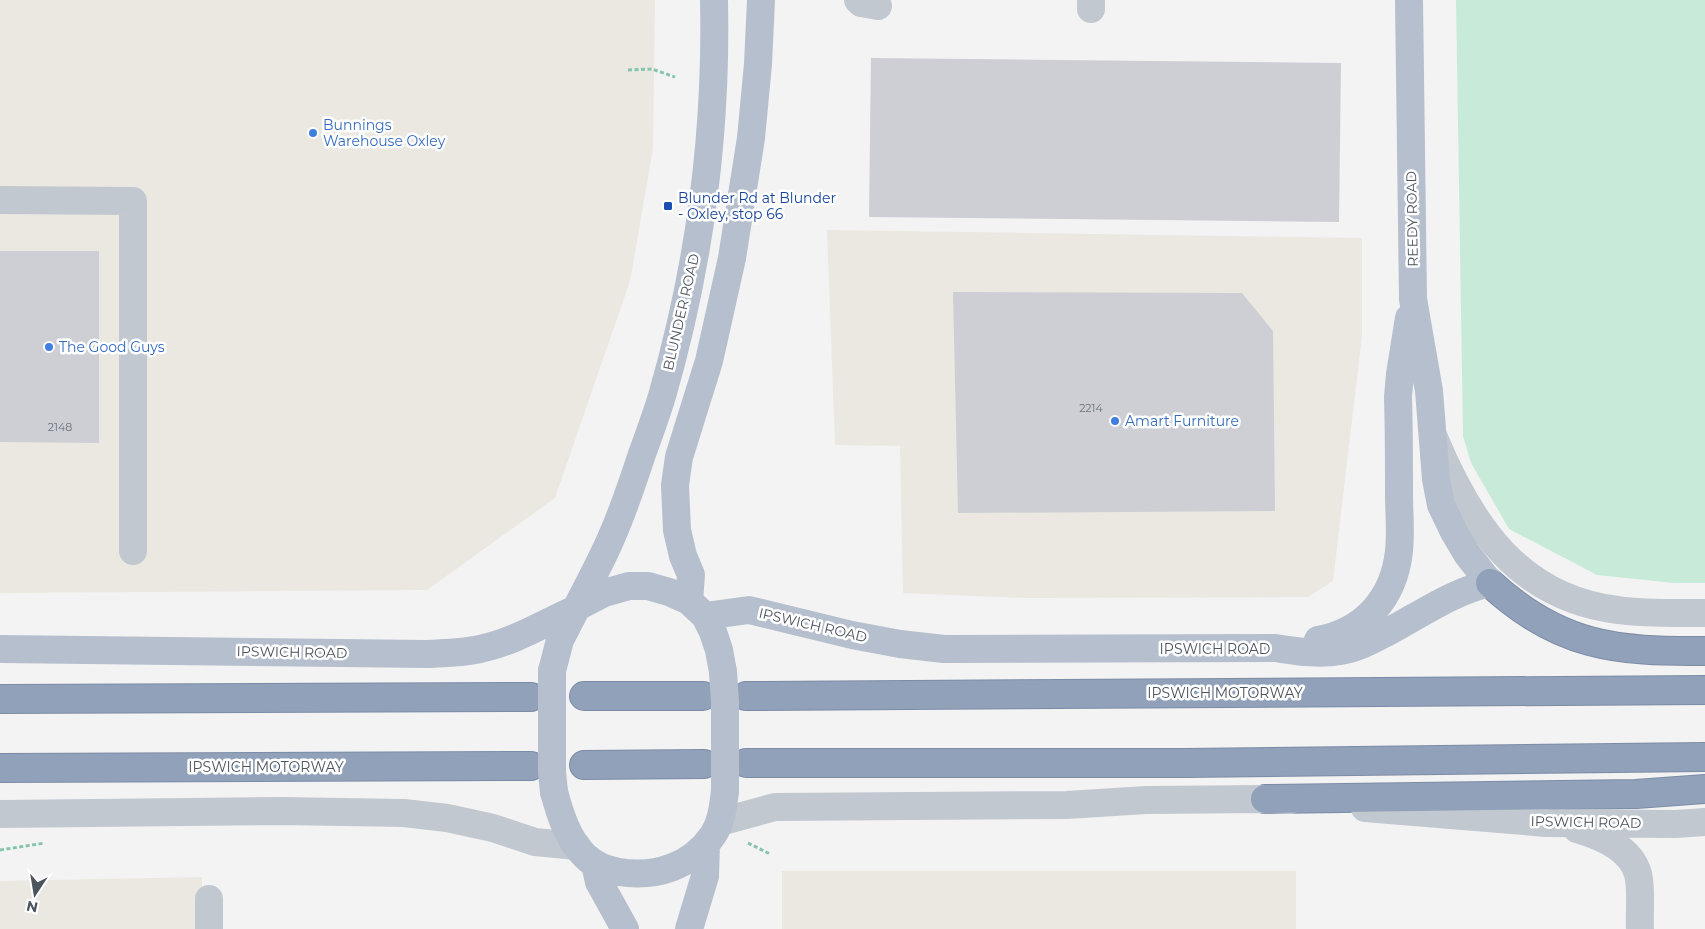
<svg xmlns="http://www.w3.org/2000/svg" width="1705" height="929" viewBox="0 0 1705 929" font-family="Montserrat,sans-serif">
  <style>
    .commercial { fill: #eae8e1 }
    .green { fill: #c8ebd9 }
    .building { fill: #cdcfd4 }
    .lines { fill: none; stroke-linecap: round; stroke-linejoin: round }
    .highway-casing { stroke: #7c8ca6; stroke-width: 30 }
    .path { stroke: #84c5ac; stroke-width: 3; stroke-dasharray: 4 2.5; stroke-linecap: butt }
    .minor { stroke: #c2c8cf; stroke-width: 28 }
    .major { stroke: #b6bfcd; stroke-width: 28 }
    .highway { stroke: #91a1ba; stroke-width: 28 }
    .major-bridge { stroke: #b6bfcd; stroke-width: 28 }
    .shop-dot { fill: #3f7fe0; stroke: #fff; stroke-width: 2 }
    .transit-dot { fill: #1a4fb4; stroke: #fff; stroke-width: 2 }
    .labels { text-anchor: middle; stroke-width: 5; stroke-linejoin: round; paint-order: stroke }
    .number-label { font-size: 11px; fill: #6c737c }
    .shop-label { font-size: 14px; fill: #366cbe; stroke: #fff; text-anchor: start }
    .transit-label { font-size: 14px; fill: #164399; stroke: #fff; text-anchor: start }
    .street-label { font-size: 14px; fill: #4c545e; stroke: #fff }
  </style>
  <rect width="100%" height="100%" fill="#f4f3f3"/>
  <!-- commercial -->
  <path class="commercial" d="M0,0H655L653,149L630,281L555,498L427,590L0,593Z
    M827,230L1362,238V336L1333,581L1308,597L1027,598L903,593L900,446L835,445Z
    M782,871H1296V929H782Z
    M202,877V929H0V881Z"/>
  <!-- green -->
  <path class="green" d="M1456,0H1705V583H1674L1597,575L1509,529L1471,463L1463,436Z"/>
  <!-- building -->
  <path class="building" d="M871,58L1341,63L1339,222L869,217Z
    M0,251H99V443L0,442Z
    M953,292L1242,293L1273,331L1275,511L958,513Z"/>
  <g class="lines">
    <!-- highway casing -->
    <g class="highway-casing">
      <path id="highway" d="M1490,583C1558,646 1616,652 1705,651
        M584,696H703
        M746,696L1705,690
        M0,699L531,697
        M746,763H1186L1705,757
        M584,765L704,764
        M0,768L531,766
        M1265,799L1636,794L1705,789"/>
    </g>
    <!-- path -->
    <path class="path" d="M628,70L652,69L675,77
      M748,843L770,854
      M0,850L45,843"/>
    <!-- minor -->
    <path class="minor" d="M858,0L861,3L878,6
      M1091,0V9
      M0,200L133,201V551
      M1434,438C1470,524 1518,598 1618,610C1646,614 1676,613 1705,613
      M1365,808L1547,823L1676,824L1705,822
      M0,814L282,811L404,813L447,818L493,828L535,842L577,846
      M720,822L775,807L1067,805L1146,800L1265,799L1290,800
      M1577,829C1601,836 1631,848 1638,874C1642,890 1639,913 1640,929
      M209,899V929"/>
    <!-- major -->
    <path class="major" d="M689,601L691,575L683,556L677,530L675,485L679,457L709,361L732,258L751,138L758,64L761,0
      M577,607C589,583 602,560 612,536C624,509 633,481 642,454C649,435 656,416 662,396C699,268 717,134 714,0
      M705,616L749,610L852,635L900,644L944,649L1275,648C1296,651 1319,655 1340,651C1357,649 1372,640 1386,633C1420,615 1452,592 1490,583L1467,554L1454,532L1441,505L1436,479L1429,391L1413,299L1409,0
      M1318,640C1365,631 1394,598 1399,551C1401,532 1399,512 1399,493C1399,461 1399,429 1398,397L1400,374L1409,318
      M0,649L426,654C444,653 463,653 480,649C514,642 544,623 576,609
      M552,671L560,640L577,607L604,593L629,586H648L669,592L689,601L705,616L713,632L719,650L723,672
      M554,792C560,814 568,840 585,856C595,866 607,870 619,872C656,878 692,866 713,835C722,821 723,806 725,791
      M595,864L599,882L625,929
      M689,929L705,876L706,845"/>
    <!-- highway -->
    <use href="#highway" class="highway"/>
    <!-- major-bridge -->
    <path class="major-bridge" d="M552,671V772L554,792
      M723,672L725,702V791"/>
  </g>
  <!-- markers -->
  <g class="shop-dot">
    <circle cx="313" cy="133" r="5"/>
    <circle cx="49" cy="347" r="5"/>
    <circle cx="1115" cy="421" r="5"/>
  </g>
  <rect class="transit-dot" x="663" y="201" width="10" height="10" rx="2.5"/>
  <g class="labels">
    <!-- number labels -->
    <g class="number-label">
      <text x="1091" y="412">2214</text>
      <text x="60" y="431">2148</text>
    </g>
    <!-- shop labels -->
    <g class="shop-label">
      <text x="323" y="130">Bunnings<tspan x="323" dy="16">Warehouse Oxley</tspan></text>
      <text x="59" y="352">The Good Guys</text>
      <text x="1125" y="426">Amart Furniture</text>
    </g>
    <!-- transit labels -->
    <g class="transit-label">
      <text x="678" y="203">Blunder Rd at Blunder<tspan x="678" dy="16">- Oxley, stop 66</tspan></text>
    </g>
    <!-- street labels -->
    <g class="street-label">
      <text transform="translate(1412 219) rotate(-91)" y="5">REEDY ROAD</text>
      <text transform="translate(681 312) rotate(-77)" y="5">BLUNDER ROAD</text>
      <text transform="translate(813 625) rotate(13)" y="5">IPSWICH ROAD</text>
      <text x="1215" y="654">IPSWICH ROAD</text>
      <text transform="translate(292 652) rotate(1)" y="5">IPSWICH ROAD</text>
      <text x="1225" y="698">IPSWICH MOTORWAY</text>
      <text x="266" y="772">IPSWICH MOTORWAY</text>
      <text transform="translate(1586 822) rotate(1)" y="5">IPSWICH ROAD</text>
    </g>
  </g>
  <!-- north arrow -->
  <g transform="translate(35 894) rotate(192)" stroke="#ffffff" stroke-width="4" paint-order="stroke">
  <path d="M0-4L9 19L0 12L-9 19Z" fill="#4c545e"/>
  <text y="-8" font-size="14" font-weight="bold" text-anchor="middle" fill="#4c545e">N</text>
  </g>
</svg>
